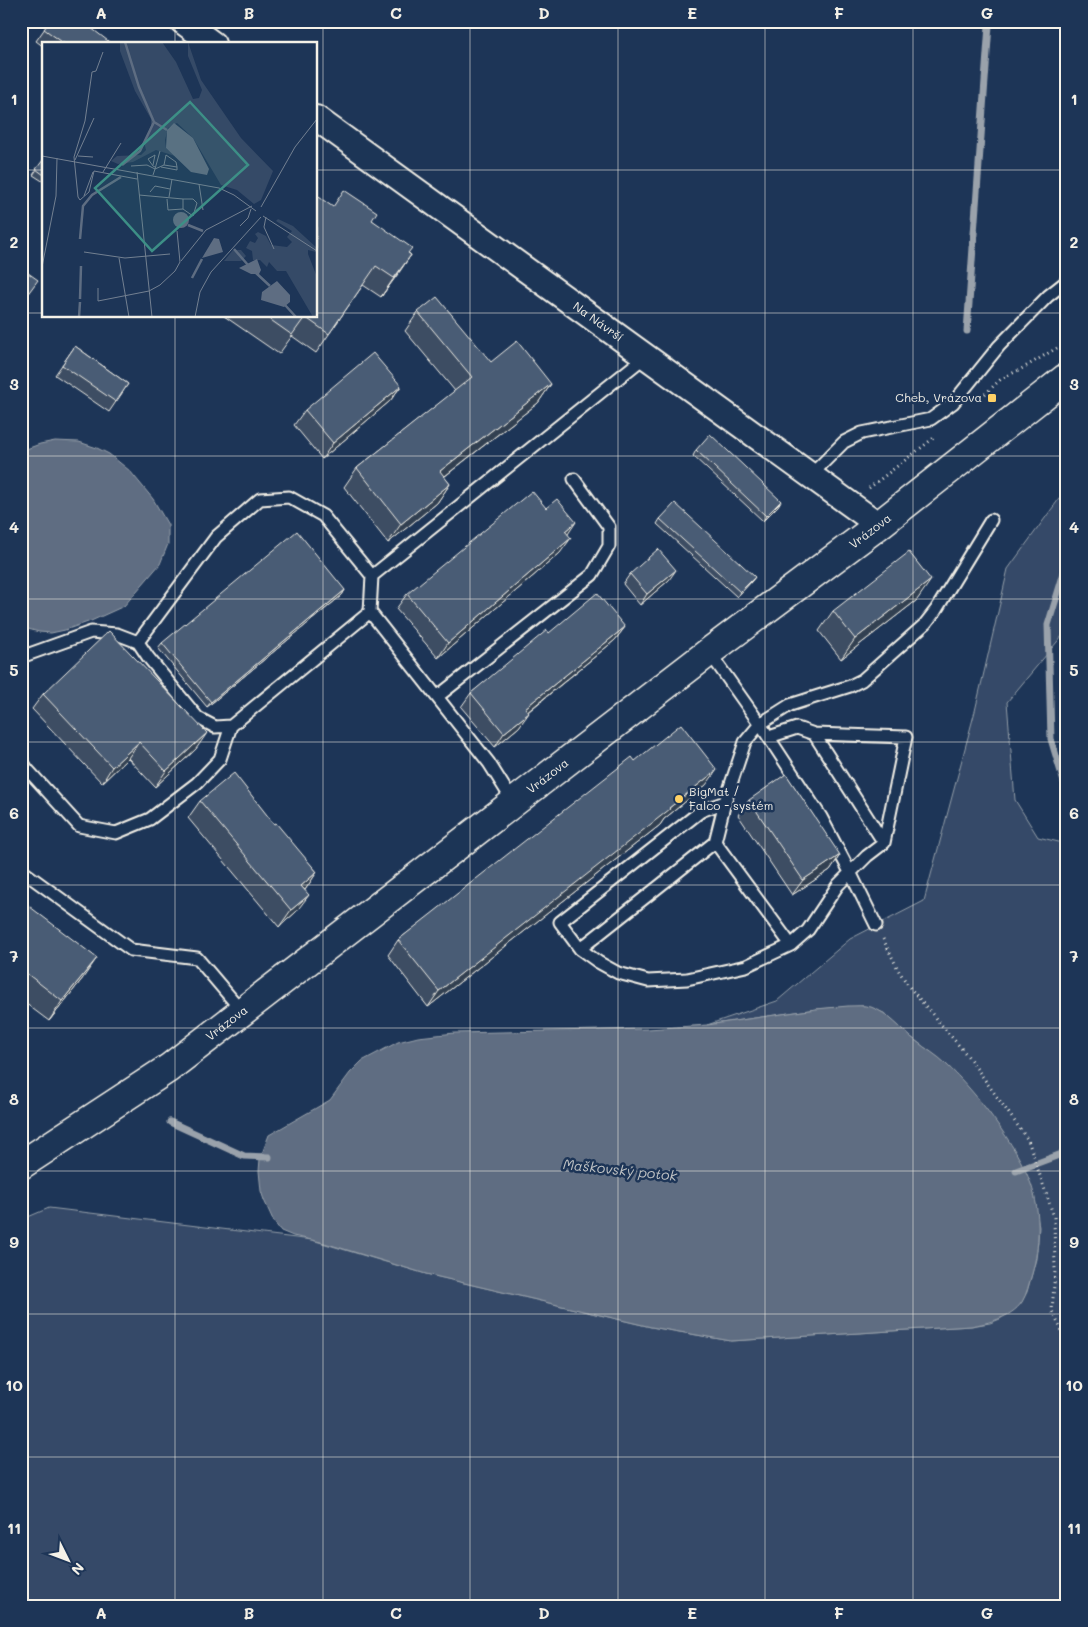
<svg xmlns="http://www.w3.org/2000/svg" width="1088" height="1627" viewBox="0 0 1088 1627" font-family="Mali,sans-serif">
  <style>
    .green { fill: #354a67; stroke: #949ea8 }
    .water { fill: #5e6d82; stroke: #9aa2ab }
    .lines { fill: none; stroke-linecap: round; stroke-linejoin: round }
    .stream { stroke: #9aa2ab; stroke-width: 7 }
    .service-casing { stroke: #f4f1e8; stroke-width: 15 }
    .minor-casing { stroke: #f4f1e8; stroke-width: 28 }
    .tertiary-casing { stroke: #f4f1e8; stroke-width: 31 }
    .path { stroke: #f4f1e8; stroke-width: 3; stroke-dasharray: 1 4; stroke-linecap: butt }
    .service { stroke: #1d3557; stroke-width: 11 }
    .minor { stroke: #1d3557; stroke-width: 24 }
    .tertiary { stroke: #1d3557; stroke-width: 28 }
    .wall { fill: #3e4e64; stroke: #f4f1e8 }
    .shaded-wall { fill: #324051; stroke: #f4f1e8 }
    .building { fill: #485b74; stroke: #f4f1e8 }
    .grid { fill: none; stroke: #f4f1e8; stroke-width: 1; stroke-opacity: 0.55 }
    .poi-dot { fill: #ffd166; stroke: #1d3557; stroke-width: 2 }
    .labels { text-anchor: middle; stroke-width: 5; stroke-linejoin: round; paint-order: stroke }
    .street-label { font-size: 12px; fill: #f4f1e8; stroke: #1d3557 }
    .poi-label { font-size: 12px; fill: #f4f1e8; stroke: #1d3557; text-anchor: end }
    .water-label { font-size: 14px; font-style: italic; fill: #c0c3c4; stroke: #1d3557 }
    .inset-river { fill: none; stroke: #5e6d82; stroke-width: 2.5 }
    .inset-road { fill: none; stroke: #738091; stroke-width: 1 }
    .view { fill: #3d8f86; fill-opacity: 0.15; stroke: #3d8f86; stroke-width: 2.5 }
    .inset-edge { fill: none; stroke: #f4f1e8; stroke-width: 2.5 }
    .neatline { fill: none; stroke: #f4f1e8; stroke-width: 2 }
    .grid-label { font-size: 16px; text-anchor: middle; font-weight: bold; fill: #f4f1e8 }
  </style>
  <rect width="100%" height="100%" fill="#1d3557"/>
  <filter id="ink" filterUnits="userSpaceOnUse"><feTurbulence type="fractalNoise" baseFrequency=".02" numOctaves="2"/><feDisplacementMap in="SourceGraphic" scale="10" xChannelSelector="R" yChannelSelector="G"/><feConvolveMatrix kernelMatrix="1 2 1 2 8 2 1 2 1" color-interpolation-filters="sRGB"/></filter>
  <g filter="url(#ink)">
    <!-- green -->
    <path class="green" d="M1067,488V630L1007,702L1015,800L1038,837L1067,844V1606H21V1220L49,1208L312,1240L426,1274L651,1327L731,1341L971,1326L990,1323L1000,1319L1021,1303L1027,1292L1036,1259L1038,1242L1039,1227L1031,1185L946,1064L907,1034L884,1013L871,1008L864,1006L816,1009L707,1025L777,1001L850,939L924,901L975,711L1008,569Z"/>
    <!-- water -->
    <path class="water" d="M55,441L79,442L97,448L109,454L130,471L153,499L168,525V544L160,564L124,606L91,621L65,630L51,633L39,632L21,627V451L40,444Z
      M848,1006C856,1006 864,1005 871,1007C889,1013 901,1030 916,1041C926,1049 937,1055 946,1064C976,1092 1017,1145 1031,1184C1041,1213 1040,1245 1032,1274C1029,1283 1027,1294 1022,1302C1011,1318 988,1323 971,1326L731,1341L651,1327L426,1274L321,1242L293,1236L281,1231L274,1222L264,1200L261,1191L259,1171L260,1159L269,1135L330,1100L350,1073L362,1061L398,1042L418,1037L455,1033L648,1029L707,1025L816,1009Z"/>
    <g class="lines">
      <!-- stream -->
      <path class="stream" d="M967,331L989,25L990,21
        M1067,563L1048,625L1051,739L1067,792
        M170,1122L244,1156L269,1157
        M1016,1171L1067,1152"/>
      <!-- service casing -->
      <g class="service-casing">
        <path id="service" d="M811,475L844,442L862,433L931,419L953,403L999,346L1048,296L1067,281
          M289,497L323,516L372,576L370,612L231,726L215,727L198,718L148,657L138,642L216,537L260,499Z
          M372,576L646,356
          M370,612L489,763L514,803
          M709,652L760,724L745,742L725,802L715,842L580,949L560,922L701,811L725,802
          M21,657L91,632L117,634L138,642
          M437,697L592,575L609,546V527L574,479
          M769,737L797,728L814,734L906,737L884,843L814,734
          M21,759L27,769L79,826L116,833L150,819L197,783L220,759L231,726
          M21,870L131,950L197,958L242,1011
          M876,925L851,874L821,817L760,724L790,705L850,686L862,680L925,624L936,610L991,520
          M791,945L808,930L838,885L867,856L884,843
          M580,949L598,962L618,973L648,981L687,979L746,966L791,945L715,842"/>
      </g>
      <!-- minor casing -->
      <g class="minor-casing">
        <g id="minor">
          <path d="M182,21L213,44"/>
          <path id="s1" d="M316,118L879,525"/>
        </g>
      </g>
      <!-- tertiary casing -->
      <g class="tertiary-casing">
        <g id="tertiary">
          <path id="s2" d="M21,1165L169,1068L709,652L879,525L1067,377"/>
        </g>
      </g>
      <!-- path -->
      <path class="path" d="M985,394L1001,379L1025,367L1067,342
        M869,488L935,437
        M883,939L899,971L910,988L967,1055L1028,1140L1054,1217L1055,1271L1052,1311L1064,1335L1067,1336"/>
      <!-- service -->
      <use href="#service" class="service"/>
      <!-- minor -->
      <use href="#minor" class="minor"/>
      <!-- tertiary -->
      <use href="#tertiary" class="tertiary"/>
    </g>
    <!-- wall -->
    <path class="wall" d="M50,21L112,44H44V47L36,41Z
      M44,159V182L33,175Z
      M333,206L372,220L411,255L381,297L363,285L316,353L292,336L279,354L224,316H316Z
      M418,312L491,362L551,384L538,403L444,477L450,484L437,503L388,543L344,487L357,468L455,391L405,331Z
      M75,346L128,384L109,412L55,375Z
      M401,386L390,401L322,459L294,425L305,410Z
      M696,450L778,506L763,521L693,456Z
      M660,519L755,577L751,582L737,597L657,524Z
      M568,534L560,553L438,658L396,609L407,594Z
      M630,574L669,580L640,605L623,584Z
      M345,590L342,595L207,707L158,648L162,643Z
      M917,600L841,659L819,631L833,611Z
      M625,627L615,640L528,712L519,727L495,747L461,707L471,693L549,633Z
      M43,694L196,749L155,787L128,758L102,783L32,709Z
      M635,761L706,785L664,819L660,825L428,1007L388,955L398,940Z
      M749,800L840,855L830,870L792,895L738,815Z
      M200,801L274,824L317,872L305,890L296,912L279,927L188,818Z
      M21,900L83,978L49,1021L21,1000Z"/>
    <!-- shaded-wall -->
    <path class="shaded-wall" d="M411,255L398,274L381,297L394,278Z
      M551,384L538,403L427,490L440,471Z
      M401,386L390,401L322,459L333,443Z
      M450,484L437,503L388,543L401,524Z
      M781,501L778,506L763,521L766,516Z
      M576,522L566,537L565,531Z
      M571,538L560,553L438,658L448,643Z
      M676,570L669,580L640,605L647,594Z
      M755,577L751,582L737,597L740,592Z
      M931,580L917,600L841,659L855,639Z
      M345,590L342,595L207,707L211,702Z
      M625,627L615,640L515,722L525,708Z
      M529,713L519,727L495,747L504,733Z
      M207,733L196,749L155,787L166,771Z
      M139,742L128,758L102,783L112,767Z
      M717,770L706,785L664,819L660,825L428,1007L439,991Z
      M840,855L830,870L792,895L803,880Z
      M317,872L305,890L301,886Z
      M309,895L296,912L279,927L291,910Z
      M97,958L83,978L49,1021L62,1001Z"/>
    <!-- building -->
    <path class="building" d="M50,21H82L112,44H65L44,29Z
      M44,159V175L36,169Z
      M344,190L377,212L372,220L412,248L408,253L411,255L394,278L376,266L329,334L305,317L292,335L265,316H316V195L333,207Z
      M21,268L38,280L21,303Z
      M437,297L491,362L517,341L551,384L440,471L450,484L401,524L357,468L472,377L418,312Z
      M75,346L128,384L116,402L62,365Z
      M373,353L401,386L333,443L305,410Z
      M710,434L781,501L766,516L696,450Z
      M532,491L546,508L557,499L576,522L565,531L571,538L448,643L407,594Z
      M675,503L755,577L740,592L660,519Z
      M297,531L345,590L211,702L162,643Z
      M658,549L676,570L647,594L630,574Z
      M909,552L931,580L855,639L833,611Z
      M597,593L625,627L525,708L529,713L504,733L471,693L547,630L549,633Z
      M109,631L207,733L166,771L139,742L112,767L43,694Z
      M681,724L717,770L669,808L670,809L439,991L398,940L632,757L635,761Z
      M234,773L274,824L276,823L317,872L301,886L309,895L291,910L200,801Z
      M786,774L840,855L803,880L749,800Z
      M21,900L97,958L62,1001L21,969Z"/>
  </g>
  <!-- grid -->
  <path class="grid" d="M175,21V44M323,21V1606M470,21V1606M618,21V1606M765,21V1606M913,21V1606M21,170H44M316,170H1067M21,313H44M316,313H1067M175,316V1606M21,456H1067M21,599H1067M21,742H1067M21,885H1067M21,1028H1067M21,1171H1067M21,1314H1067M21,1457H1067"/>
  <!-- markers -->
  <g class="poi-dot">
    <rect x="987" y="393" width="10" height="10" rx="2.5"/>
    <circle cx="679" cy="799" r="5"/>
  </g>
  <g class="labels">
    <!-- street labels -->
    <g class="street-label">
      <text dy="4" stroke="none"><textPath href="#s1" startOffset="348">Na Návrší</textPath></text>
      <text dy="4" stroke="none"><textPath href="#s2" startOffset="1060">Vrázova</textPath></text>
      <text dy="4" stroke="none"><textPath href="#s2" startOffset="655">Vrázova</textPath></text>
      <text dy="4" stroke="none"><textPath href="#s2" startOffset="250">Vrázova</textPath></text>
    </g>
    <!-- poi labels -->
    <g class="poi-label">
      <text x="982" y="402">Cheb, Vrázova</text>
      <text x="689" y="796" text-anchor="start">BigMat /<tspan x="689" dy="14">Falco - systém</tspan></text>
    </g>
    <!-- water labels -->
    <g class="water-label">
      <text transform="translate(620 1170) rotate(6)" y="5">Maškovský potok</text>
    </g>
  </g>
  <!-- overview -->
  <g transform="translate(42 42)">
    <rect width="275" height="275" fill="#1d3557"/>
    <path d="M78,0H120L134,20L151,57L157,56L160,48L146,14V0L159,38L199,96L231,129L219,158L212,162L195,148L179,143L151,96L135,81L126,86L123,98L124,106L133,114L114,108L91,120L76,122L69,119L75,114L99,113L104,108L102,100L109,84V77L93,49L78,9ZM236,177L251,184L275,206L274,210L266,208V212L275,235V275H271L244,229H235L227,220L225,225L218,218H211L210,209L204,206L208,199L213,201L216,196L213,192L216,190L224,194L229,203L245,205L250,200L245,195L250,189L234,179ZM191,208H199L204,214L199,219H182Z" fill="#354a67"/>
    <path d="M132,81L151,96L167,127L165,133L149,130L124,106L125,88ZM131 178a8 8 0 1 1 16 0a8 8 0 1 1-16 0ZM172,196L177,197L181,210L160,216ZM215,217L219,228L217,232H209L197,226ZM235,239L248,253V260L242,265L219,258L220,250Z" fill="#5e6d82"/>
    <path class="inset-river" d="M83,0L97,45L112,80L125,88M80,123L98,109L112,80M146,183L161,189M38,197L41,164L50,153L79,135M192,207L206,223M214,231L228,244M150,236L160,217M38,257L39,224M243,263L254,275M37,275L38,260"/>
    <path class="inset-road" d="M61,10L54,29L50,30L43,79L32,115L36,155L38,158L47,150L52,129L95,137M0,114L177,146L192,153L214,169M36,114L51,115M33,118L52,76M111,123L113,113L106,117L111,124L113,125M122,123L124,113L134,120L135,125M89,124L105,123L113,127L118,109M61,130L79,101M95,130L110,275M111,133L113,127L122,123L135,125V128L119,125M157,142L161,168M108,150L113,144L128,147M97,153L141,157V167L126,168L125,157M42,154L51,130M127,155L130,137M219,165L253,105L275,77M141,167L151,174L155,161L151,157H141M221,174L275,209M224,175L222,185L232,207M198,184L206,176L209,167M42,210L83,216L128,212M77,216L87,275M139,219L164,188L210,164M0,225L14,154L15,116M56,246V259L107,249L118,243L133,229L138,220L135,189M153,275L158,250L169,230L219,175"/>
    <path class="view" d="M148,60L206,123L110,209L53,146Z"/>
    <rect width="275" height="275" class="inset-edge"/>
  </g>
  <!-- margin -->
  <rect width="1088" height="1627" fill="none" stroke="#1d3557" stroke-width="55"/>
  <!-- north arrow -->
  <g transform="translate(68 1560) rotate(132)" stroke="#1d3557" stroke-width="4" paint-order="stroke">
  <path d="M0-4L9 19L0 12L-9 19Z" fill="#f4f1e8"/>
  <text y="-8" font-size="14" font-weight="bold" text-anchor="middle" fill="#f4f1e8">N</text>
  </g>
  <rect x="28" y="28" width="1032" height="1572" class="neatline"/>
  <g class="grid-label">
    <text x="101" y="19">A</text>
    <text x="249" y="19">B</text>
    <text x="396" y="19">C</text>
    <text x="544" y="19">D</text>
    <text x="692" y="19">E</text>
    <text x="839" y="19">F</text>
    <text x="987" y="19">G</text>
    <text x="14" y="105">1</text>
    <text x="1074" y="105">1</text>
    <text x="14" y="248">2</text>
    <text x="1074" y="248">2</text>
    <text x="14" y="390">3</text>
    <text x="1074" y="390">3</text>
    <text x="14" y="533">4</text>
    <text x="1074" y="533">4</text>
    <text x="14" y="676">5</text>
    <text x="1074" y="676">5</text>
    <text x="14" y="819">6</text>
    <text x="1074" y="819">6</text>
    <text x="14" y="962">7</text>
    <text x="1074" y="962">7</text>
    <text x="14" y="1105">8</text>
    <text x="1074" y="1105">8</text>
    <text x="14" y="1248">9</text>
    <text x="1074" y="1248">9</text>
    <text x="14" y="1391">10</text>
    <text x="1074" y="1391">10</text>
    <text x="14" y="1534">11</text>
    <text x="1074" y="1534">11</text>
    <text x="101" y="1619">A</text>
    <text x="249" y="1619">B</text>
    <text x="396" y="1619">C</text>
    <text x="544" y="1619">D</text>
    <text x="692" y="1619">E</text>
    <text x="839" y="1619">F</text>
    <text x="987" y="1619">G</text>
  </g>
</svg>
